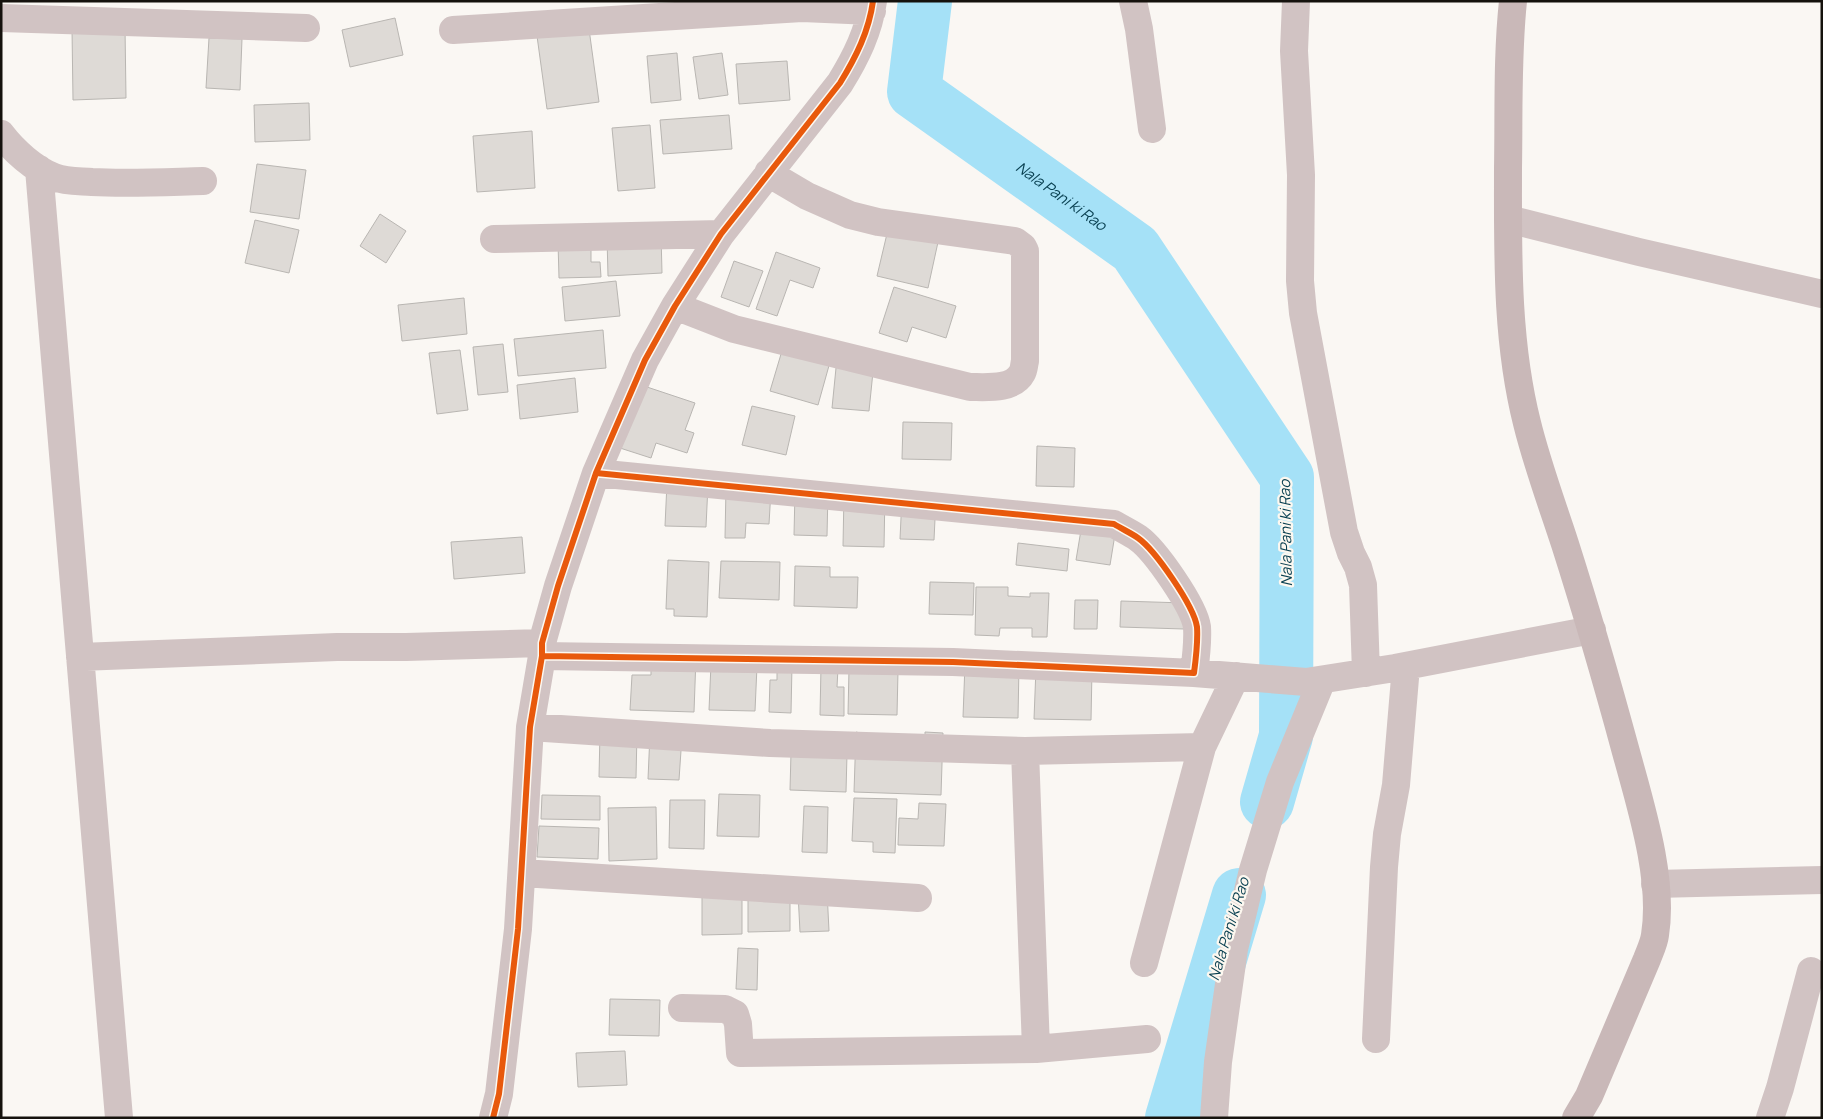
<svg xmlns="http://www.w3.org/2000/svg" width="1823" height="1119" viewBox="0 0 1823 1119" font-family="Manrope,sans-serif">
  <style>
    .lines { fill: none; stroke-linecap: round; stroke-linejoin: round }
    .river { stroke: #a5e1f7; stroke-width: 54 }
    .building { fill: #dedad6; stroke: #b9b6b2 }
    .street { stroke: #d1c3c3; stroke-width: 28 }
    .secondary { stroke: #c9b8b8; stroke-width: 28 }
    .cycleway-casing { stroke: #fdf8f0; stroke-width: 9 }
    .cycleway { stroke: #e8590c; stroke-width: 6 }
    .labels { text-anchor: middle; stroke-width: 4.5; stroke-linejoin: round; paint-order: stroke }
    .water-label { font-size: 15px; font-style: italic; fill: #083f50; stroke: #fdf8f0 }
  </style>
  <rect width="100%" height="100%" fill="#faf7f3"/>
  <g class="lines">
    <!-- river -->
    <g class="river">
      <path id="s1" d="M925,1L914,92L1135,249L1287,477L1286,736L1267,802"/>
      <path d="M1172,1118L1239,895"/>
    </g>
  </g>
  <!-- building -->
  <path class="building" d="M395,18L403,55L350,67L342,30Z
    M125,28L126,98L73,100L72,29Z
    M589,29L599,102L547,109L537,36Z
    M209,38L242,39L240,90L206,88Z
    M677,53L681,100L651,103L647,56Z
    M722,53L728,95L699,99L693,57Z
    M787,61L790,100L739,104L736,64Z
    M309,103L310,140L255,142L254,105Z
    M729,115L732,149L663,154L660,120Z
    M650,125L655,188L618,191L612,128Z
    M532,131L535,188L477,192L473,136Z
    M257,164L306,170L299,219L250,212Z
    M380,214L406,231L386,263L360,246Z
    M255,220L299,230L289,273L245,263Z
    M890,221L940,233L928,288L877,276Z
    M661,234L662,273L608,276L607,237Z
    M591,241V262H600L601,277L559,278L558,242Z
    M776,252L820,268L813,288L790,280L777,316L756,309Z
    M734,261L763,271L749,307L721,297Z
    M616,281L620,316L565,321L562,287Z
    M894,287L956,306L946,338L912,327L907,342L879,333Z
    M464,298L467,334L402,341L398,305Z
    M603,330L606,368L518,376L514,339Z
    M787,334L830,362L818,405L770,391Z
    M503,344L508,392L478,395L473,347Z
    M460,350L468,410L437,414L429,353Z
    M837,358L874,362L869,411L832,408Z
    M575,378L578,412L520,419L517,385Z
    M641,385L695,403L685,430L694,433L687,453L656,443L651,458L620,448Z
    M752,406L795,416L786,455L742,445Z
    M903,422L952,423L951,460L902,459Z
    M1037,446L1075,448L1074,487L1036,486Z
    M667,483L708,485L706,527L665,526Z
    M726,488L771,490L769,524L746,523L745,538H725Z
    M795,492H828L827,536L794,535Z
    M844,493L885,494L884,547L843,546Z
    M902,497L936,498L934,540L900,539Z
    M1118,516L1110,565L1076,560L1082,524Z
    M522,537L525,573L454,579L451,542Z
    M1018,543L1069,549L1067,571L1016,565Z
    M668,560L709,562L707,617L674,616V609H666Z
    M721,561L780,562L779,600L719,598Z
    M795,566L830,567V577H858L857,608L794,606Z
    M930,582L974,583L973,615L929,614Z
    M976,587H1008V596L1030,597V593H1049L1047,637H1032V628H1000L999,636L975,635Z
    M1075,600H1098L1097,629H1074Z
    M1121,601L1185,603L1184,629L1120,627Z
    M651,655L696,657L694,712L630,710L632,675H651Z
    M711,664L757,666L755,711L709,710Z
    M777,664L792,665L791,713L769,712L770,680H777Z
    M965,664L1019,665L1018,718L963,717Z
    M821,667L838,668L837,687H844V716L820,715Z
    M1036,668L1092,670L1091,720L1034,719Z
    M849,669L898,671L897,715L848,714Z
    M856,732L925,748V732L943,733L941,795L854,792Z
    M600,733H637L636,778L599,777Z
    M650,734L682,736L679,780L648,779Z
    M791,753L847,754L846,792L790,790Z
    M719,794L760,795L759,837L717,836Z
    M542,795L600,796V820L541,819Z
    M854,798L897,799L895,853L873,852V842L852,841Z
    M670,800H705L704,849L669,848Z
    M919,803L946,804L944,846L898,845L899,818L918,819Z
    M804,806L828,807L827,853L802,852Z
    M656,807L657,859L609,861L608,808Z
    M539,826L599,828L598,859L537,857Z
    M742,891V934L702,935V892Z
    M827,891L829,931L800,932L798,893Z
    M748,892H790V931L748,932Z
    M738,948L758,949L757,990L736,989Z
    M610,999L660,1000L659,1036L609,1035Z
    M625,1051L627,1085L578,1087L576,1053Z"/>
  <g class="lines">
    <!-- street -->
    <path class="street" d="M1133,1L1139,29L1152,129
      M1296,1L1294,51L1301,175L1300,281L1303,313L1344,532L1351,553L1358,567L1363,585L1366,673
      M1,18L306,28
      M453,30L802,8L872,11
      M1,134C14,151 34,169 54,177C66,182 80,181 92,182C129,184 166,182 203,181
      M39,169L119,1118
      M1508,219L1639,252L1822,294
      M494,239L721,234
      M675,306L734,329L970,387C986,387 1013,390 1022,373C1024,370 1024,365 1025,361V251L1023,247L1015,241L878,222L850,215L807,196L768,173
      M542,656L953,662L1194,673C1196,658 1198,642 1197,627C1194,606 1155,550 1138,538C1131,533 1122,529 1114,524L596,473
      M80,657L337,647H406L542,643
      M1194,673L1306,682L1395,668L1592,630
      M530,727L770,743L1025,751L1202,747
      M1025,751L1036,1049L1147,1039
      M522,873L918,898
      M1655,884L1822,880
      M1144,963L1202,747L1236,676
      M682,1008L725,1009L735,1014L738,1024L740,1053L1036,1049
      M1376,1039L1384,867L1387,834L1396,785L1406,666
      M493,1118L499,1094L518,929L530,727L542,656V643L558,586L596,473L645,360L675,306L721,234L840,83C856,57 869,31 873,1
      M1214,1118L1218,1062L1234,949L1253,870L1280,782L1322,680
      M1770,1118L1780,1088L1811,971"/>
    <!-- secondary -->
    <path class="secondary" d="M1513,1C1507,57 1509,113 1508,168C1508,252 1506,340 1527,423C1537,464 1552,504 1565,544C1587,613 1607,682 1626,752C1641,807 1664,879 1655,935C1654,943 1650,951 1647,959L1589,1096L1576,1118"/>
    <!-- cycleway casing -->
    <g class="cycleway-casing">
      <path id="cycleway" d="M542,656L953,662L1194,673C1196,658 1198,642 1197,627C1194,606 1155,550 1138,538C1131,533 1122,529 1114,524L596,473
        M493,1118L499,1094L518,929L530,727L542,656V643L558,586L596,473L645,360L675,306L721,234L840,83C856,57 869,31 873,1"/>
    </g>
    <!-- cycleway -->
    <use href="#cycleway" class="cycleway"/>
  </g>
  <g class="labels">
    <!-- water labels -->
    <g class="water-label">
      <text dy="5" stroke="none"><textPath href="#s1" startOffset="272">Nala Pani ki Rao</textPath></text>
      <text transform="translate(1286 533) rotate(-91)" y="5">Nala Pani ki Rao</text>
      <text transform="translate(1229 929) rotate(-73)" y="5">Nala Pani ki Rao</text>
    </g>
  </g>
  <!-- border -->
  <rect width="1823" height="1119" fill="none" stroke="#15120d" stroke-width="5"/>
</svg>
